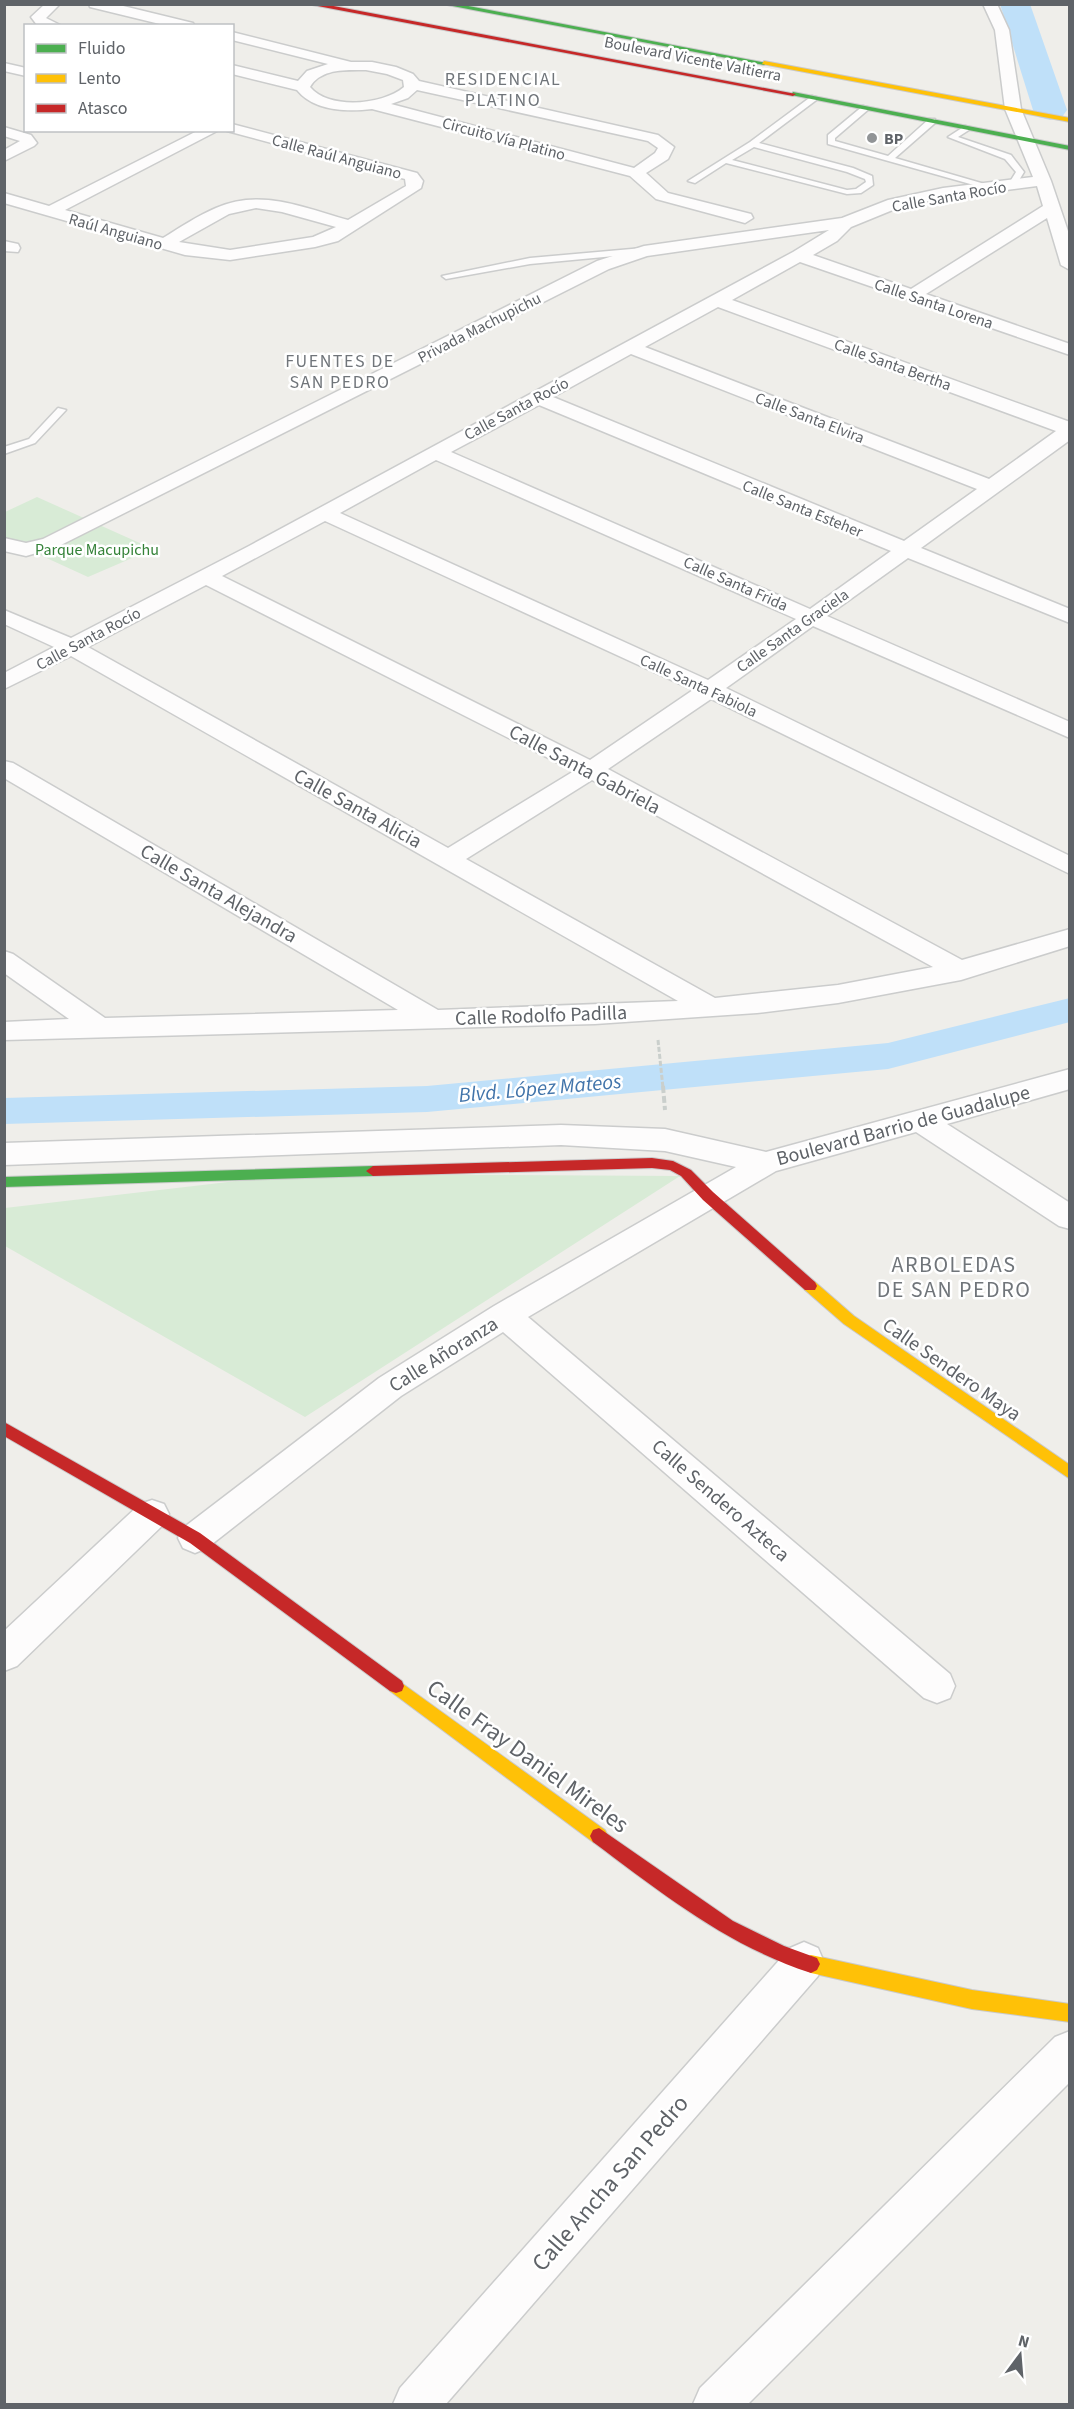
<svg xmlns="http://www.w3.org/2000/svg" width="1074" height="2409" viewBox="0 0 1074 2409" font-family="'Source Sans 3',sans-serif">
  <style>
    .green { fill: #d8ebd6 }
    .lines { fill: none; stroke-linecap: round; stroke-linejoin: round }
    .canal { fill: #bfe0f9; fill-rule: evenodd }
    .river { fill: #bfe0f9; fill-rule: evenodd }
    .lane-casing { stroke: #cbcccc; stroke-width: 3 }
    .street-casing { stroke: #cbcccc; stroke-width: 3 }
    .fast-casing { stroke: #cacacb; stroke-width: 2 }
    .slow-casing { stroke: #cacacb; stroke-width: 2 }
    .jam-casing { stroke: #cacacb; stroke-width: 2 }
    .path-far1 { stroke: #cacfcc; stroke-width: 3; stroke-dasharray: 5 2; stroke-linecap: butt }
    .path { stroke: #cacfcc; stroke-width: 4; stroke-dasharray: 7 3; stroke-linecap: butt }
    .lane { fill: #fdfcfc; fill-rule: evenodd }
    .street { fill: #fdfcfc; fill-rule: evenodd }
    .fast { fill: #4caf50; fill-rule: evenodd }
    .slow { fill: #ffc107; fill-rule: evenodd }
    .jam { fill: #c62828; fill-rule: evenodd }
    .poi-dot { fill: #919496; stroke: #fff; stroke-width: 2 }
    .labels { text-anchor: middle; stroke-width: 5; stroke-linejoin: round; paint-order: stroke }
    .far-street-label { font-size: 16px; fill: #5f6368; stroke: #fff }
    .far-poi-label { font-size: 16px; font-weight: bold; fill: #5f6368; stroke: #fff; text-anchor: start }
    .far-park-label { font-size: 16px; fill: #348238; stroke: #fff }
    .far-quarter-label { font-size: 18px; letter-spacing: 1.5px; fill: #70757a; stroke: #fff }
    .street-label { font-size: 20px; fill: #5f6368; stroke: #fff }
    .water-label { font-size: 21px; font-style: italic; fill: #4174aa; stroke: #fff }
    .quarter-label { font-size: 22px; letter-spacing: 1.5px; fill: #70757a; stroke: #fff }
    .near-street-label { font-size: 24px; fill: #5f6368; stroke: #fff }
  </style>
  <rect width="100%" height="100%" fill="#efeeea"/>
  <!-- green -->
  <path class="green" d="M37,497L153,549L88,577L5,539V512Z
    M297,1174L680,1176L305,1417L5,1246V1208Z"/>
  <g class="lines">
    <!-- canal -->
    <path class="canal" d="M1070,998V1022L888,1069L427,1112L4,1124V1098L427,1086L888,1043Z"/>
    <!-- river -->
    <path class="river" d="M1000,4H1030L1067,110L1062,117L1050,120L1038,117L1033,110Z"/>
    <!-- lane casing -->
    <g class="lane-casing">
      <path id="lane" d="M812,96L819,98L759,143L853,168L872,176L873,185L861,193L847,194L726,163L695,183L688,181L750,142ZM754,147L847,172L865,179L866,182L856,189L847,190L732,160Z
        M863,106L870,108L835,138V141L888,156L929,119H935V123L895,158L995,187L988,189L828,144V135Z
        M965,126L972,128L958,137L1011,155L1024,172L1015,187L1008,185L1016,172L1005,159L948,137Z
        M643,248L647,251L646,253L530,264L446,279L442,276L530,258Z
        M58,408L66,410L35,443L4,454V447L29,439Z"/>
    </g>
    <!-- street casing -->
    <g class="street-casing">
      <path id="street" d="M45,4H60L46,18L62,26L37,25L31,17Z
        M89,4H115L193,23L195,26H168L90,7Z
        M983,4H997L1009,30L1021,109L1051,181L1070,237V270L1061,265L1047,218L926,294L1070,344V355L800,262L732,300L1070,422V440L921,548L1070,609V623L908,558L827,616L1070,722V738L813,626L726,688L1070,856V874L711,699L608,769L962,960L1070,929V946L961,980L838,1003L757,1013L595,1024L4,1040V1022L69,1019L4,973V951L13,954L105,1018L398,1010L4,778V761L13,763L438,1010L678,1001L71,656L4,689V673L54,647L4,624V610L71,638L249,546L793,252L829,230L647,256L609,269L57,547L26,556L4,551V538L26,543L43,539L597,261L644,246L842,218L888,200L943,188L1033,177L1005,109L995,30ZM1037,186L1043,206L911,289L813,255L837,241L851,227L900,207L943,198ZM718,307L1056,431L989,479L645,347ZM631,354L977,489L904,541L553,397ZM539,405L891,551L810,609L451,452ZM436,460L796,619L708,680L340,513ZM325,521L693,690L590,760L222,576ZM206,585L574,771L448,848L88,647ZM592,780L933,967L838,985L715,998L466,859Z
        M232,32L351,62H372L396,67L413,74L419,81L658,135L674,147L668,159L646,173L668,193L751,214L753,218L745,223L656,199L630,176L372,109C346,112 314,111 297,90L232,74V65L298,81L307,71L328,64L232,40ZM366,70L387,74L403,80L404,87C383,105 329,110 310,87C321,68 347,70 366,70ZM417,90L648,141L658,148L655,153L634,168L391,104L408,98Z
        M4,63L26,68V76L4,71Z
        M232,124L417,173L423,181L421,188L338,241L315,247L230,260L185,255L4,203V193L49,206L199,130H219L65,210L163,238C181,227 197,216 216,208C261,188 304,208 348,220L406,186L405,179L227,131L232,130ZM256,208L282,212L336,227L313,237L230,250L179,242L229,214Z
        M4,127L31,135L37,143L34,146L4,161V150L20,141L4,136Z
        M4,241L18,244L20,248L18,252L4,251Z
        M1070,1069V1089L947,1124L1070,1203V1229L1059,1226L916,1132L776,1171L528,1317L950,1674L955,1686L950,1698L937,1703L924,1698L503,1332L401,1396L207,1548L195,1553L183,1548L178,1538L183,1528L379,1378L494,1306L736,1167L665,1151L561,1145L4,1165V1143L561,1125L665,1129L766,1152Z
        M152,1500L164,1504L169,1514L164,1524L17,1666L4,1671V1631L140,1504Z
        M804,1942L818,1948L824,1962L818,1976L446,2404H393L400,2388L790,1948Z
        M1070,2031V2082L748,2404H693L700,2388L1055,2037Z"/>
    </g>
    <!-- fast casing -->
    <g class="fast-casing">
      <path id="fast" d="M442,4H458L767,63L764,65Z
        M793,92L1070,146V150L791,95Z
        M373,1166L380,1171L373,1176L4,1187V1177Z"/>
    </g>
    <!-- slow casing -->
    <g class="slow-casing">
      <path id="slow" d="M764,61L1070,118V122L762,64Z
        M810,1281L815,1282L854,1316L1070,1465V1479L844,1324L805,1290L803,1286L805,1282Z
        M396,1679L605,1830L608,1836L605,1842L599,1844L593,1842L390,1691L388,1686L390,1681Z
        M811,1955L972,1990L1070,2004V2022L972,2009L811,1973L805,1970L802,1964L805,1958Z"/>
    </g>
    <!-- jam casing -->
    <g class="jam-casing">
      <path id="jam" d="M307,4H323L796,94L793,96Z
        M652,1158L673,1161L691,1170L713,1192L815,1282L817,1286L815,1290H805L703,1200L681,1176L670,1170L652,1168L373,1176L366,1171L373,1166Z
        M4,1422L200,1533L402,1681L404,1686L402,1691L396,1693L390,1691L190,1543L4,1436Z
        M599,1828L733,1921L784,1946L817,1958L820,1964L817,1970L811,1973C726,1945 663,1894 593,1842L590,1836L593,1830Z"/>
    </g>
    <!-- path-far1 -->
    <path class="path-far1" d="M658,1040L663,1088"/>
    <!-- path -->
    <path class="path" d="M663,1086L665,1110"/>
    <!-- lane -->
    <use href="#lane" class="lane"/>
    <!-- street -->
    <use href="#street" class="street"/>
    <!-- fast -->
    <use href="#fast" class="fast"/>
    <!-- slow -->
    <use href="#slow" class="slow"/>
    <!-- jam -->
    <use href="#jam" class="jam"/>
  </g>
  <!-- markers -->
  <circle class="poi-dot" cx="872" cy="138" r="6"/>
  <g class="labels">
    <!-- far-street labels -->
    <g class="far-street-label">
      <text transform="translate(693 58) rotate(11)" y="6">Boulevard Vicente Valtierra</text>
      <text transform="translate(504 138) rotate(15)" y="6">Circuito Vía Platino</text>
      <text transform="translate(337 156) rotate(15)" y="6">Calle Raúl Anguiano</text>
      <text transform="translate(949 196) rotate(-10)" y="6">Calle Santa Rocío</text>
      <text transform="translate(116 231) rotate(16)" y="6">Raúl Anguiano</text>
      <text transform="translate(934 303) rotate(19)" y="6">Calle Santa Lorena</text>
      <text transform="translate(479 327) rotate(-27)" y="6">Privada Machupichu</text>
      <text transform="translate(893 364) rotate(20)" y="6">Calle Santa Bertha</text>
      <text transform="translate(516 408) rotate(-28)" y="6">Calle Santa Rocío</text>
      <text transform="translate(810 417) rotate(21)" y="6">Calle Santa Elvira</text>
      <text transform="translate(803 508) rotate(22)" y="6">Calle Santa Esteher</text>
      <text transform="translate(736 583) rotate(24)" y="6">Calle Santa Frida</text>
      <text transform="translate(792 630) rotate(-35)" y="6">Calle Santa Graciela</text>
      <text transform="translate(88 638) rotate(-28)" y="6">Calle Santa Rocío</text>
      <text transform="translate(699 685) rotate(25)" y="6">Calle Santa Fabiola</text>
    </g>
    <!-- far-poi labels -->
    <g class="far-poi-label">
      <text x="884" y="144">BP</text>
    </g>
    <!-- far-park labels -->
    <g class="far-park-label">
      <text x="97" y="555">Parque Macupichu</text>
    </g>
    <!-- far-quarter labels -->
    <g class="far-quarter-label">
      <text x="503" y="85">RESIDENCIAL<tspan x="503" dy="21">PLATINO</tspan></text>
      <text x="340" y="367">FUENTES DE<tspan x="340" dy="21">SAN PEDRO</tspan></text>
    </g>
    <!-- street labels -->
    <g class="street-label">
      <text transform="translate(585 769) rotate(28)" y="7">Calle Santa Gabriela</text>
      <text transform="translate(358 808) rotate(29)" y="7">Calle Santa Alicia</text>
      <text transform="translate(219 893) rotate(30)" y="7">Calle Santa Alejandra</text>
      <text transform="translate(541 1015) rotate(-2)" y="7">Calle Rodolfo Padilla</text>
      <text transform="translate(903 1125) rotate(-15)" y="7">Boulevard Barrio de Guadalupe</text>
      <text transform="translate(443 1354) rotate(-32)" y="7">Calle Añoranza</text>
      <text transform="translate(952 1369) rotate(35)" y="7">Calle Sendero Maya</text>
      <text transform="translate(721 1500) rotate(41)" y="7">Calle Sendero Azteca</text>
    </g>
    <!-- water labels -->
    <g class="water-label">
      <text transform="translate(540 1088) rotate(-5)" y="7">Blvd. López Mateos</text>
    </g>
    <!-- quarter labels -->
    <g class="quarter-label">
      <text x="954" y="1272">ARBOLEDAS<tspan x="954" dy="25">DE SAN PEDRO</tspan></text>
    </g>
    <!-- near-street labels -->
    <g class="near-street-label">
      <text transform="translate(528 1756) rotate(36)" y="8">Calle Fray Daniel Mireles</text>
      <text transform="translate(610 2183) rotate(-49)" y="8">Calle Ancha San Pedro</text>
    </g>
  </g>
  <!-- border -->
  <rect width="1074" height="2409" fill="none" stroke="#5f6368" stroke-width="12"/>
  <!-- legend -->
  <rect x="24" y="24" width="210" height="108" fill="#ffffff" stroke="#bfc1c3" stroke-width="1.5"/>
  <rect x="36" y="44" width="30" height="9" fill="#4caf50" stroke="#bfc1c3" stroke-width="1.5"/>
  <text x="78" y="54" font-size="18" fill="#5f6368">Fluido</text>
  <rect x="36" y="74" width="30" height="9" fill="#ffc107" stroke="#bfc1c3" stroke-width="1.5"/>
  <text x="78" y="84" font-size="18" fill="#5f6368">Lento</text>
  <rect x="36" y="104" width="30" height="9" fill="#c62828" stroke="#bfc1c3" stroke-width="1.5"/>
  <text x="78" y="114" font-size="18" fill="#5f6368">Atasco</text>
  <!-- north arrow -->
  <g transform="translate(1020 2355) rotate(16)" stroke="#ffffff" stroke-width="4.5" paint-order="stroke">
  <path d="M0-4.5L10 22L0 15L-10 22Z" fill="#5f6368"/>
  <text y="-9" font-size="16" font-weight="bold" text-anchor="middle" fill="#5f6368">N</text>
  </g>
</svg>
